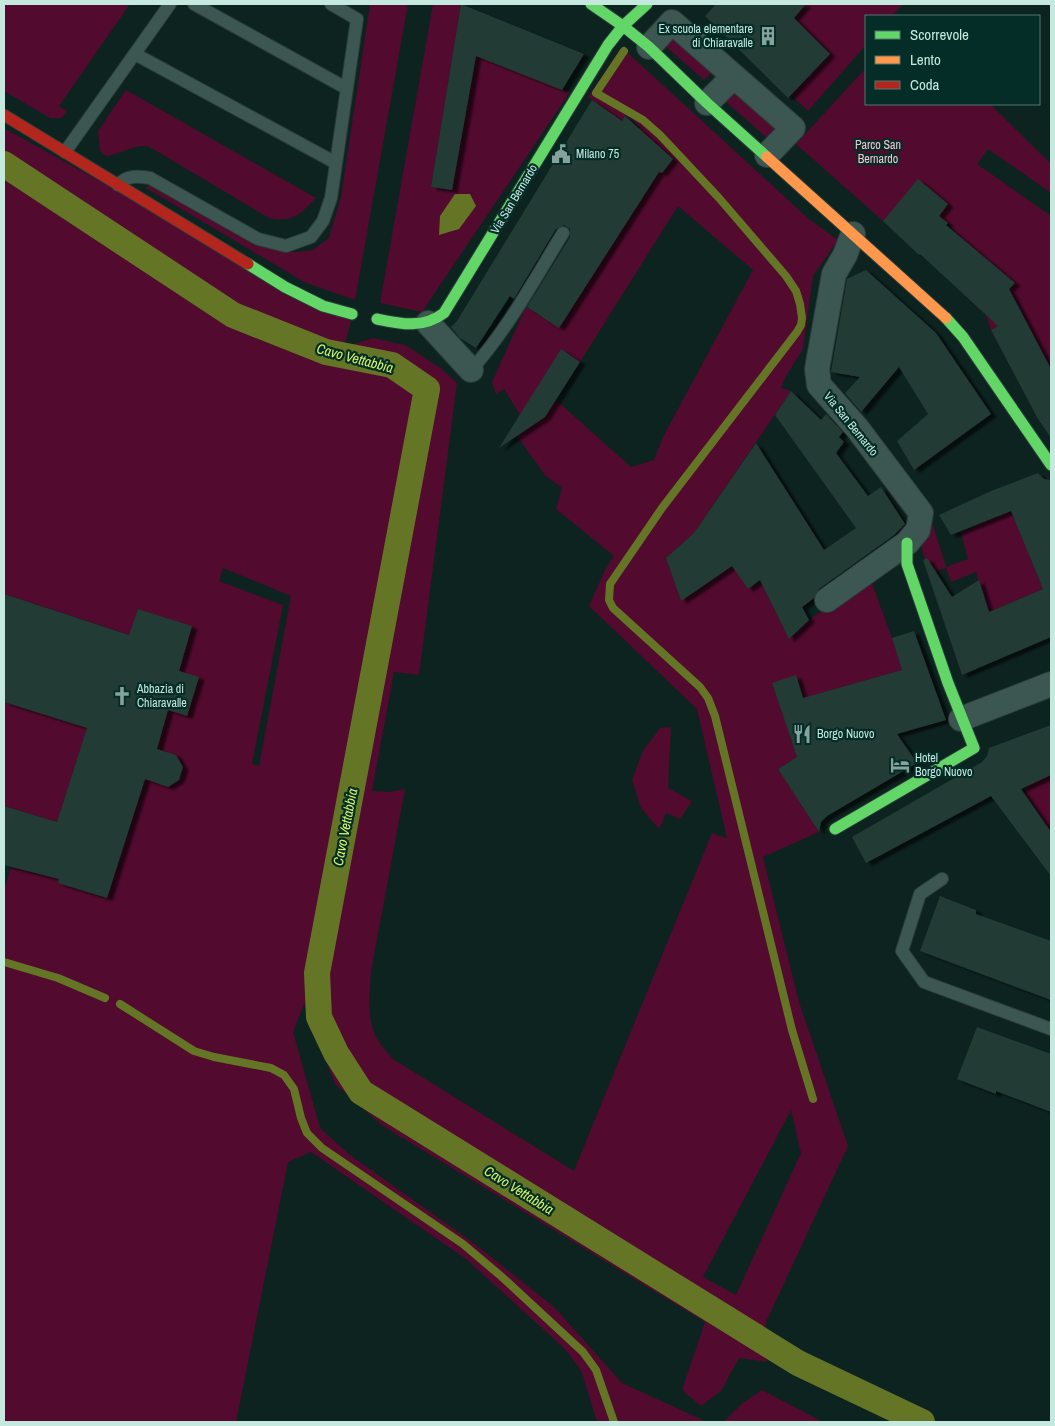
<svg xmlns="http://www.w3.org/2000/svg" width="1055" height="1426" viewBox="0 0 1055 1426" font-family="'Archivo Narrow',sans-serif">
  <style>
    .green { fill: #520a2e; fill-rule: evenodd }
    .water { fill: #657526 }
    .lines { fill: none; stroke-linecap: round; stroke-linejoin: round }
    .stream { stroke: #657526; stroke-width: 8 }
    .canal { stroke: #657526; stroke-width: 26 }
    .building { fill: #243a34; filter: url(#shadow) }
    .lane-casing { stroke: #2b3d39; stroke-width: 14 }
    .street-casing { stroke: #2b3d39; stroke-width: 26 }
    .fast-casing { stroke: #2b3d39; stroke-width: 13 }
    .slow-casing { stroke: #2b3d39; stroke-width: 13 }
    .jam-casing { stroke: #2b3d39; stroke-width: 13 }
    .lane { stroke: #3c5751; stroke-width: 12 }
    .street { stroke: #3c5751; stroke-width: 24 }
    .fast { stroke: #63d668; stroke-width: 11 }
    .slow { stroke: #ff974d; stroke-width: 11 }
    .jam { stroke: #b3261e; stroke-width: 11 }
    .labels { text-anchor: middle; stroke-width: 4.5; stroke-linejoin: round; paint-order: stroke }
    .poi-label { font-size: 12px; fill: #c5e8df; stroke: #032d26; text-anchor: start }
    .park-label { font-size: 12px; fill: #fbc2d3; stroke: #032d26 }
    .street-label { font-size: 12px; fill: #c5e8df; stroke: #032d26 }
    .water-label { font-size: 14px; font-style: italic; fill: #d9f464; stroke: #032d26 }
  </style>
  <defs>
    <filter id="shadow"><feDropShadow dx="5.5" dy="3" stdDeviation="1" flood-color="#0009"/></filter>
  </defs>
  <rect width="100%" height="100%" fill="#0d2320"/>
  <!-- green -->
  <path class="green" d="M4,4H130L59,106L67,111L62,118H50L4,91Z
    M370,4H408L355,300L306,283L146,188L150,184L239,235L257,244L281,252H297L313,250L329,238L341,197Z
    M433,4H461L431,187L452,190L477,49L493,63L570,92L422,312L380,303Z
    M806,4H903L892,16H866V45L808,111L791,95L830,54L794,18Z
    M673,32L715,70L704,80L662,43Z
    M620,49L628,53L810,220L838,240L813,276L803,349L786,376L781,388L791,391L694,533L666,558L681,601L732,565L748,588L761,582L789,639L809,620L870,578L892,638L902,670L814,695L819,747L796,676L772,683L797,757L778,769L819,832L763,857L799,1002L848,1146L766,1322L767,1362L739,1358L721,1391L701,1406L682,1390L705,1322L383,1126L335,1084L304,1004L293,1032L320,1128L350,1155L475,1244L554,1307L622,1383L707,1422H597L581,1370L564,1348L466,1259L311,1152L288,1162L236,1422H4V890L11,867L59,879L58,883L107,898L145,779L168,786L179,780L183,767L176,755L157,749L191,627L138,609L130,635L4,594V128L351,321L344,347L373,338L405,345L442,369L457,383L419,675L394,672L372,791L389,792L405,789L371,971C370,992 366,1017 376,1037C380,1045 388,1052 393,1059L574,1171L712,833L727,838L697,709L589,606L605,570L614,556L556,509L562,488L545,475L517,436L528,428L504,389L496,394L492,382L526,307L559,327L659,172L639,128L640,127L626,115L622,121L588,97ZM678,206L753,270L664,435L654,460L631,467L556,400L546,415L561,350L580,362ZM223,568L291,596L259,766L252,764L283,605L219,581ZM791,1110L801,1153L736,1295L703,1277Z
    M866,68V104H990L1051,164V193L988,149L977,164L1051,216V369L1021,313L991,330L986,315L1015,283L961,238L948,223L939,216L883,221L796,144Z
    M735,88L777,126L766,137L724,100Z
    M126,90L316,198C300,214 294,223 269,218L148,146C131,145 122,154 106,156L100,151L98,131Z
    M1011,511L1043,589L989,612L976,572L951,582L946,568L928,573L921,544L931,519L946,567L968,559L961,532Z
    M4,702L87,728L57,822L4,806Z
    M671,727L668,788L692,801L680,819L666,813L659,829L641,808L632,780L643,751L660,728Z
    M1051,775V832L1026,796L1025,787Z
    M762,1390L823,1422H723L744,1402Z"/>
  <!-- water -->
  <path class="water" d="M455,194H470L476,206L459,229L439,235L440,216Z"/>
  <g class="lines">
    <!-- stream -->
    <path class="stream" d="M624,51L596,93L643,120L660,135L719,198L786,276L796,291L800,304L802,318L801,325L797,332L662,508L610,584L609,600L613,608L700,687L708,698L715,716L792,1030L813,1099
      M4,962L58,978L105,998
      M120,1004L194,1051L214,1057L271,1068L284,1075L294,1089L301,1118L307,1133L322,1148L463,1244L502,1277L583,1352L596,1370L614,1422"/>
    <!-- canal -->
    <path class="canal" d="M4,164L233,315L326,352L392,365L427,389L317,973L319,1017L336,1053L361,1092L798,1363L922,1422"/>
  </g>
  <!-- building -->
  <path class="building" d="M461,4L584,54L562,90L476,56L452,190L431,187Z
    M716,4H806L794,18L830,54L788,98L705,16Z
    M592,100L622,121L625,116L673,159L662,173L659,172L559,328L527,307L570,237V229L564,225L556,229L514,299L510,296L476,348L460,338L451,327L457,321Z
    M918,179L948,204L939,216L948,223L946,225L1015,283L1009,289L1051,369V438L1038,419L991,330L998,326L920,254L919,255L883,221Z
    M866,270L936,333L991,414L914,470L897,441L928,414L899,367L861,412L845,393L860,377L831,372L847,279Z
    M561,349L580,362L545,417L499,448Z
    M791,391L821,420L826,414L843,432L839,437L844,442L836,453L868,496L881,487L905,524L893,536L819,589L814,598L802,607L809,620L789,639L760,580L748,589L732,566L681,601L666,558L694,533L756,443L824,550L856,528L775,415Z
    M1038,473L1044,479L1051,480V637L962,675L923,560L927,558L952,597L979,580L989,612L1043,589L1011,511L951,535L939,515L991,491Z
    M4,594L129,635L138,609L192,626L179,671L199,677L187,716L168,710L157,749L176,755L183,767L179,780L168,787L145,779L107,898L58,883L59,879L4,865V806L57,822L87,728L4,702Z
    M914,631L946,720L897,734L917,763L827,816L821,822L819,832L778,769L797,757L772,683L796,675L803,698L902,670L892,638Z
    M1051,725V775L1021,789L1051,832V876L991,796L866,863L852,837L982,762L987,756L989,748Z
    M940,896L976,910V914L1051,941V1000L920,951Z
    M977,1027L1051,1054V1112L996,1091V1094L957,1079Z"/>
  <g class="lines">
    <!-- lane casing -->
    <g class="lane-casing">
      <path id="lane" d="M194,4L346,88
        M135,54L336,163
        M65,152L170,4
        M118,185C127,175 137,176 150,178L258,239L286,246L311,237L323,221L331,198L357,19L331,4
        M471,370C508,329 534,280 563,233
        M942,879L920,894L902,951L924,982L1051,1029"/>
    </g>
    <!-- street casing -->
    <g class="street-casing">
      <path id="street" d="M649,47L672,22L793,128L767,155
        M707,103L733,77
        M428,323L471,370
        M827,600L907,543L918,530L921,513L857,428L819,385L817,369L834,274L845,255L853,234
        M961,719L1051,684"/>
    </g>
    <!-- fast casing -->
    <g class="fast-casing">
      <path id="fast" d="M591,4L623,26L649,47L707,103L767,157
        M248,264L285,287L323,306L352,314
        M946,318L963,337L1051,465
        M377,319C401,324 423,329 444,313L608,45L623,26L647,4
        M835,829L974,748L948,683L907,564V543"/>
    </g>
    <!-- slow casing -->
    <g class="slow-casing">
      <path id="slow" d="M767,157L946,318"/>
    </g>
    <!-- jam casing -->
    <g class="jam-casing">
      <path id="jam" d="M4,115L248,264"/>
    </g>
    <!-- lane -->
    <use href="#lane" class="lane"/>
    <!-- street -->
    <use href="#street" class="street"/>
    <!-- fast -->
    <use href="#fast" class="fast"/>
    <!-- slow -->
    <use href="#slow" class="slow"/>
    <!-- jam -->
    <use href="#jam" class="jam"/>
  </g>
  <!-- icons -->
  <defs>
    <g id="building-bare" transform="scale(1.5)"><path d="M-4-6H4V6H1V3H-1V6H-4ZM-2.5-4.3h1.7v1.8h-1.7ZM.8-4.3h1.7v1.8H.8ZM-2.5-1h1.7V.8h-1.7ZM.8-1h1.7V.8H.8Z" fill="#85a39c" stroke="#032d26" stroke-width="2.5" paint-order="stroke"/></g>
    <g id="civic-bare" transform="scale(1.5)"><path d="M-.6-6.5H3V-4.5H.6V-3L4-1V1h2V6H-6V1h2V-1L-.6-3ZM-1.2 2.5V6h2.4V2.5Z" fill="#85a39c" stroke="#032d26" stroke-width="2.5" paint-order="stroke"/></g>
    <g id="church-bare" transform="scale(1.5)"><path d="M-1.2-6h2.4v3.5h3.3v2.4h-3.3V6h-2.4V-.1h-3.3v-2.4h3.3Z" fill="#85a39c" stroke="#032d26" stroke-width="2.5" paint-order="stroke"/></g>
    <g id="restaurant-bare" transform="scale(1.5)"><path d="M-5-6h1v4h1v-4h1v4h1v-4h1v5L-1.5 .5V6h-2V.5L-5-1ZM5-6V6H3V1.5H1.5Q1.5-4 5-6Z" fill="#85a39c" stroke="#032d26" stroke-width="2.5" paint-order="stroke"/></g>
    <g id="hotel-bare" transform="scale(1.5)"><path d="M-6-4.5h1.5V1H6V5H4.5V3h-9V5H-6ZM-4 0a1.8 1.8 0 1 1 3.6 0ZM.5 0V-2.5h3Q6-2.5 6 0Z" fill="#85a39c" stroke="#032d26" stroke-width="2.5" paint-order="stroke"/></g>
  </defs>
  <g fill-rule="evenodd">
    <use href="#building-bare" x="768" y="36"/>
    <use href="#civic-bare" x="561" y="154"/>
    <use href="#church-bare" x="122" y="696"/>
    <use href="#restaurant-bare" x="802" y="734"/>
    <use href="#hotel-bare" x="900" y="765"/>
  </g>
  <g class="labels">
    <!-- poi labels -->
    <g class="poi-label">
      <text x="753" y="33" text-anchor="end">Ex scuola elementare<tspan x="753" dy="14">di Chiaravalle</tspan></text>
      <text x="576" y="158">Milano 75</text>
      <text x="137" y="693">Abbazia di<tspan x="137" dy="14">Chiaravalle</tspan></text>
      <text x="817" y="738">Borgo Nuovo</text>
      <text x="915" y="762">Hotel<tspan x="915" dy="14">Borgo Nuovo</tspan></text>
    </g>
    <!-- park labels -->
    <g class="park-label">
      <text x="878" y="149">Parco San<tspan x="878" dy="14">Bernardo</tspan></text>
    </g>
    <!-- street labels -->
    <g class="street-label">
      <text transform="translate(514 199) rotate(-59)" y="4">Via San Bernardo</text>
      <text transform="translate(851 424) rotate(51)" y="4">Via San Bernardo</text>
    </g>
    <!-- water labels -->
    <g class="water-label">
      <text transform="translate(355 358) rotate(15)" y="5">Cavo Vettabbia</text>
      <text transform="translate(345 827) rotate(-79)" y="5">Cavo Vettabbia</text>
      <text transform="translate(519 1190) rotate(32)" y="5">Cavo Vettabbia</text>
    </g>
  </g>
  <!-- border -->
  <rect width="1055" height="1426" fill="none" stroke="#c5e8df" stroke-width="10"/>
  <!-- legend -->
  <rect x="865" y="15" width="175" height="90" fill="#032d26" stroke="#517870"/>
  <rect x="875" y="31" width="25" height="8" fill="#63d668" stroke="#517870"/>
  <text x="910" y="40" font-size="15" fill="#c5e8df">Scorrevole</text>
  <rect x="875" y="56" width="25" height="8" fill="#ff974d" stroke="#517870"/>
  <text x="910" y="65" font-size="15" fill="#c5e8df">Lento</text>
  <rect x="875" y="81" width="25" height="8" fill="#b3261e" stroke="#517870"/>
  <text x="910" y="90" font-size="15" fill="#c5e8df">Coda</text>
</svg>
